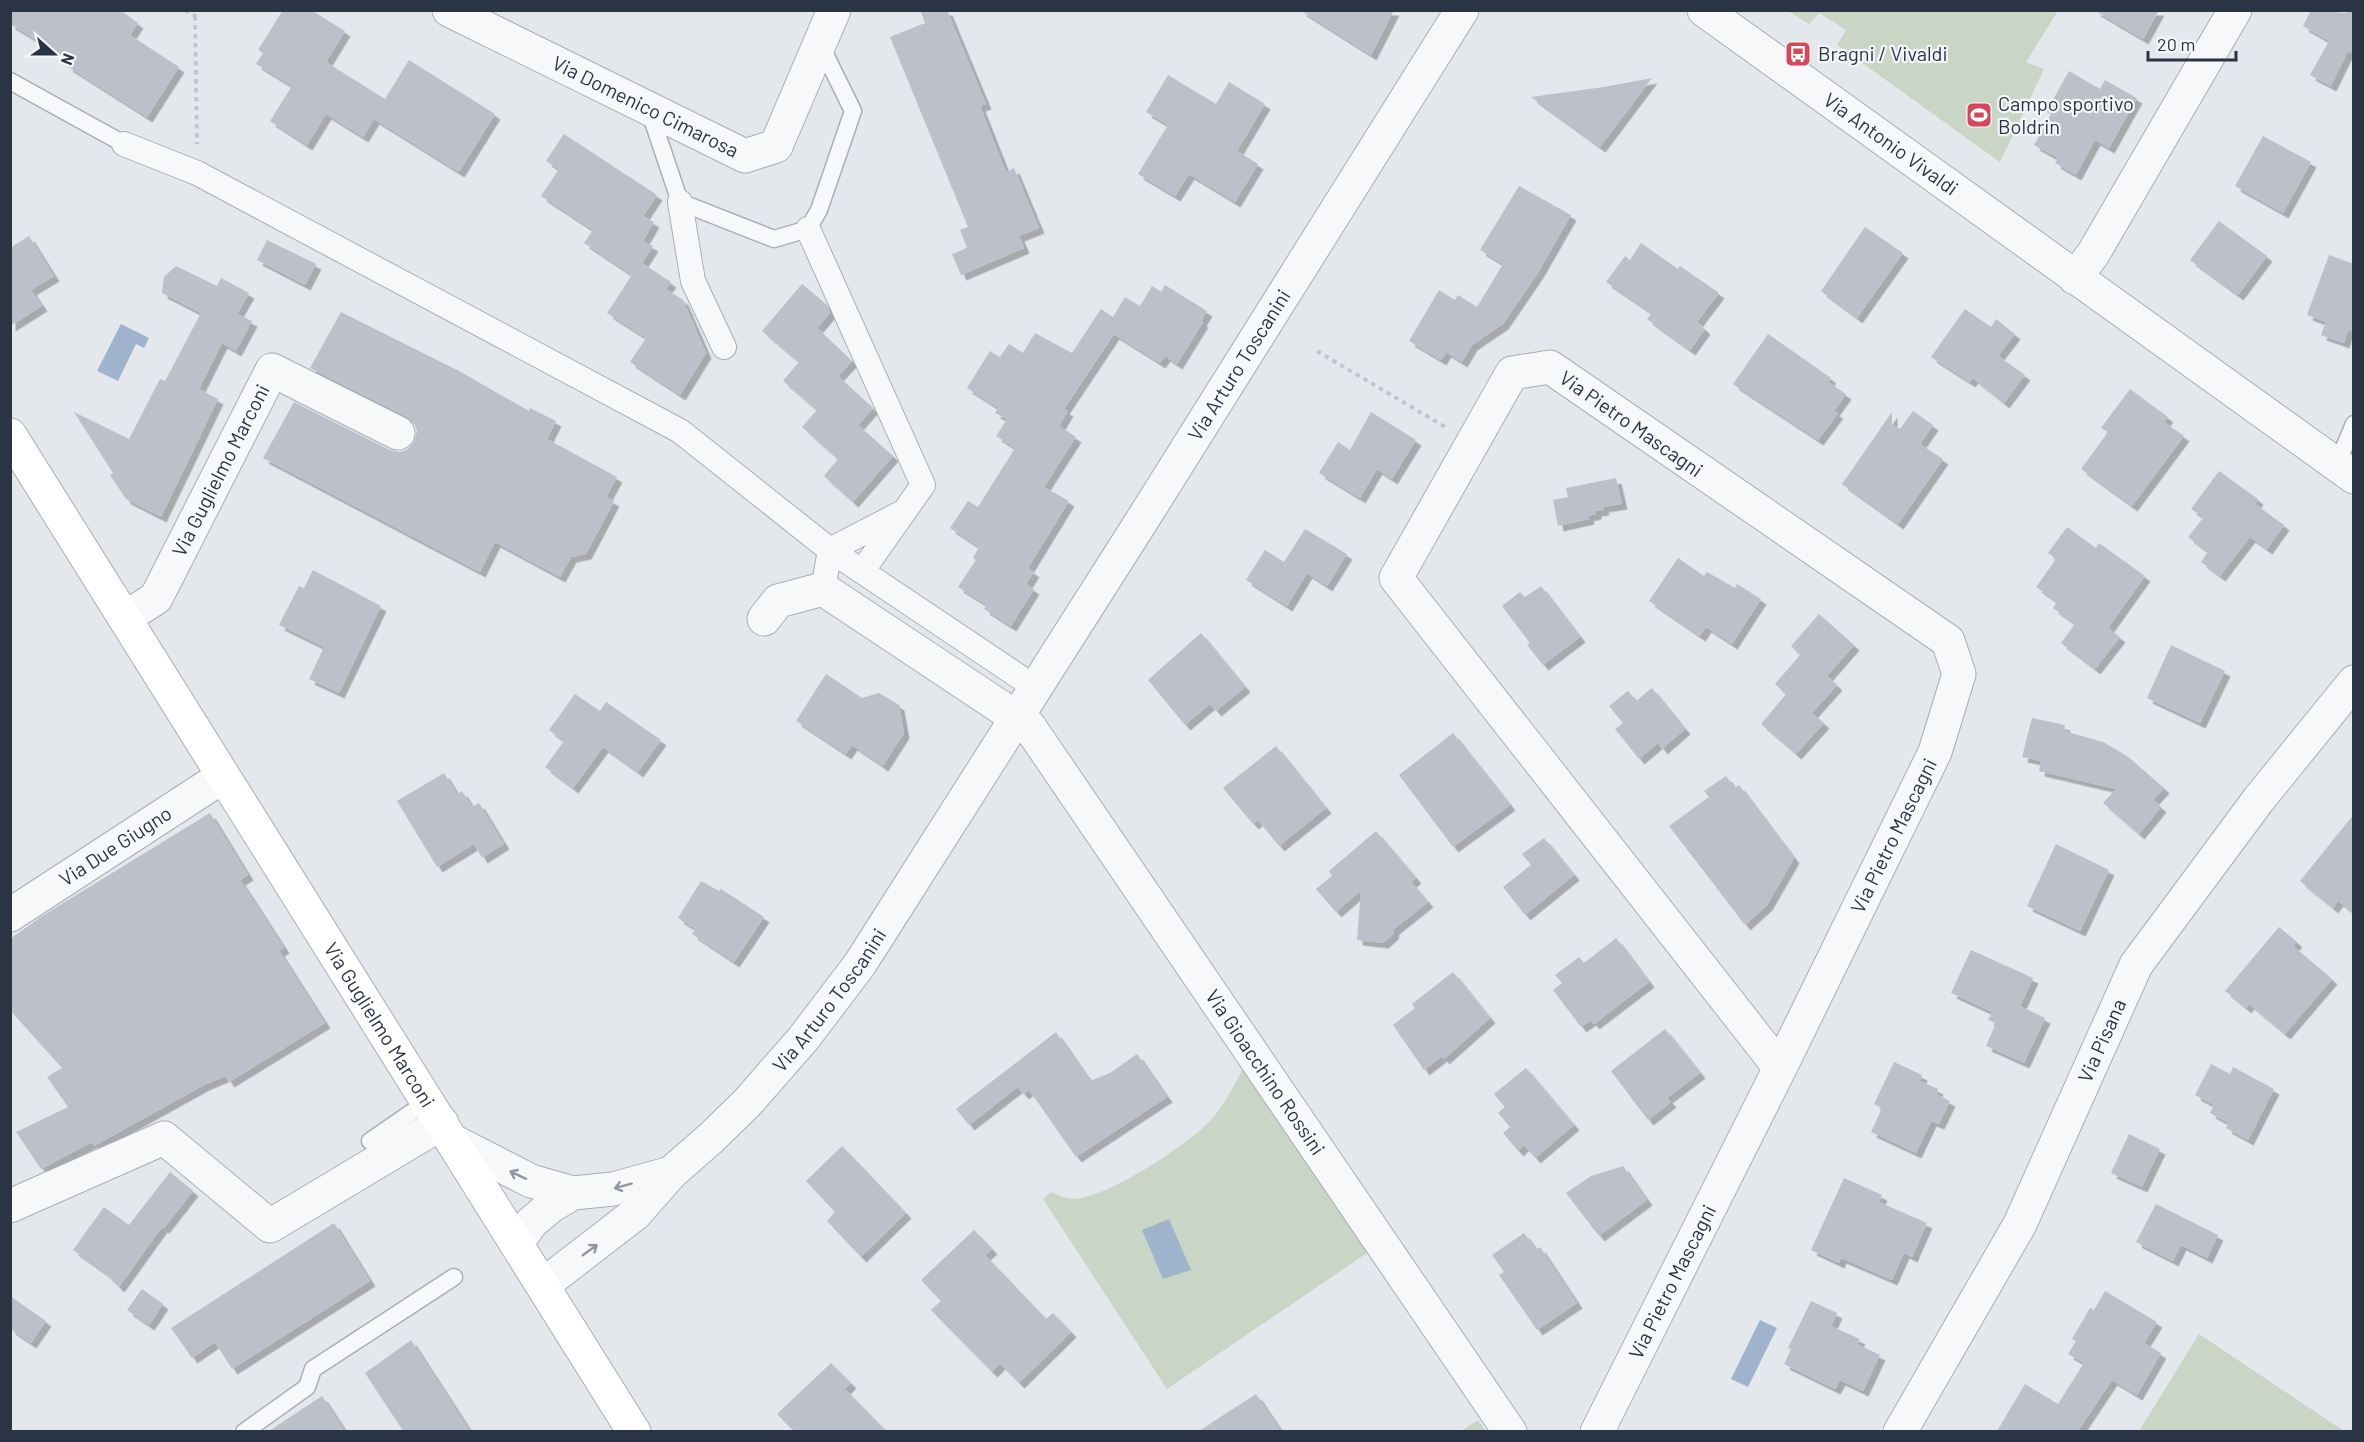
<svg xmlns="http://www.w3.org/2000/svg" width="2364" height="1442" viewBox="0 0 2364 1442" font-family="Barlow,sans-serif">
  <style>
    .green { fill: #c9d6c5 }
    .water { fill: #9fb4cc }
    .building { fill: #bbc0ca; filter: url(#shadow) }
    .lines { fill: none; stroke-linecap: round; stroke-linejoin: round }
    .service-casing { stroke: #a9aeb7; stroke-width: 19 }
    .pedestrian-casing { stroke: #a9aeb7; stroke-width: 26 }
    .minor-casing { stroke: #a9aeb7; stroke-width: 35 }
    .tertiary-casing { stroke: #a9aeb7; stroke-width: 35 }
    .secondary-casing { stroke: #a9aeb7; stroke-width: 35 }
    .path { stroke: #c2c5cb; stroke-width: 4; stroke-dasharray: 4.5 4.5; stroke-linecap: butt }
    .service { stroke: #f7f8fa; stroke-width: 16 }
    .pedestrian { stroke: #f7f8fa; stroke-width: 24 }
    .minor { stroke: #f7f8fa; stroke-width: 33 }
    .tertiary { stroke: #f7f8fa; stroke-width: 33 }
    .secondary { stroke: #fff; stroke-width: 33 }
    .oneway { stroke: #9196a0 }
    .labels { text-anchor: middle; stroke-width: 4.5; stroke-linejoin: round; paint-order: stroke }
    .poi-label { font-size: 20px; fill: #2b3445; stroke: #f4f6f9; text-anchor: start }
    .street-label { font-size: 20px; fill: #2b3445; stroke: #f4f6f9 }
  </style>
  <defs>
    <filter id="shadow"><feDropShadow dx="5.5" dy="5.5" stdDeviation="0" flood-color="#0004"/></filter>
  </defs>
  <rect width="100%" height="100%" fill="#e4e7ec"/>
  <!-- green -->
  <path class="green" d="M1788,11H2058L2026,62L2044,69L2000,162L1837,45L1846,30L1819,13L1809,24Z
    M1245,1066L1370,1251L1167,1389L1043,1199L1051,1192C1058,1195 1067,1199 1073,1199C1106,1199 1189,1144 1211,1120C1225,1105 1234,1084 1245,1066Z
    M2199,1334L2344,1431H2139Z
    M1478,1420L1486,1431H1461Z"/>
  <!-- water -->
  <path class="water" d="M121,324L149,338L144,348L136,344L118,381L97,371Z
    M1169,1219L1191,1270L1163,1279L1142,1230Z
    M1760,1320L1777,1328L1748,1387L1731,1379Z"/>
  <!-- building -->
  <path class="building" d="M10,10H120L138,23L130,35L179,67L147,117L67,66L71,61L10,24Z
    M283,10H311L345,31L326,62L385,99L409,60L495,114L459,172L374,119L363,137L326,114L307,145L270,121L292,86L256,64L263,53L258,50Z
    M920,10H947L986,104L980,106L1006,172L1014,168L1039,228L1019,236L1024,248L961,275L952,254L967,248L960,230L968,227L890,37L925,23Z
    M1300,10H1394L1371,55Z
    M2094,10H2159L2143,39Z
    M2311,10L2345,13L2354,10V54L2348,51L2331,86L2310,75L2329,41L2303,26Z
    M2069,71L2100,89L2105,80L2137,98L2109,148L2095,140L2076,175L2055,163L2058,158L2034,145L2051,114L2046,112Z
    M1168,75L1216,104L1229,82L1265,104L1237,151L1258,164L1235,202L1189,174L1175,196L1138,174L1168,125L1146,112Z
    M1652,78L1600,147L1531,97L1604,87Z
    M564,134L657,195L643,216L654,222L643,241L653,246L642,263L671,282L666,289L683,300L706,353L680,395L630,362L646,338L607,313L632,275L584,243L593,230L541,196L559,169L546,161Z
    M2263,136L2311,162L2283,213L2235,186Z
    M1519,186L1571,215L1539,271L1503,324L1472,345L1462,362L1446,352L1441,360L1409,341L1439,290L1455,300L1458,295L1477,307L1503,264L1480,250Z
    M2219,221L2267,256L2238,295L2190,260Z
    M1865,227L1903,253L1857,318L1821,291Z
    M29,236L54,276L31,290L42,306L10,326V248Z
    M267,240L316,264L305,285L257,260Z
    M1641,243L1678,269L1680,266L1719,293L1697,322L1705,329L1690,350L1647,319L1652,313L1606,282L1625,256L1630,260Z
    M2329,255L2354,264V332L2348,330L2344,343L2321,335L2326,322L2307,315Z
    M176,266L217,286L221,278L249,293L237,314L252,321L236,351L222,343L199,389L218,399L161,517L126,499L110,475L113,473L74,412L129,439L160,379L165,381L201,313L162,293L164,277Z
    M802,284L827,305L830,313L817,328L852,361L838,376L873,408L858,425L893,456L853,502L824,476L838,459L802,427L817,410L783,381L799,362L762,331Z
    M1165,285L1207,311L1201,321L1203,322L1177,364L1165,356L1160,363L1114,334L1064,409L1068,411L1059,426L1076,437L1044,487L1069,501L1028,568L1034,572L1026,584L1034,589L1011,626L984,609L987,605L958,587L976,560L973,558L979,547L950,528L968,501L978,507L1015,448L996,436L1007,419L995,413L998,408L967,388L990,351L1000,357L1009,344L1023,353L1035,333L1072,353L1101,309L1113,317L1125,297L1140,306L1152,286L1161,292Z
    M1965,309L1991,327L1996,319L2015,334L1998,356L2025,375L2004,403L1973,378L1970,382L1931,357Z
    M341,312L459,371L529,411L530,408L556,421L547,439L617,477L606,497L614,501L586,554L571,557L560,577L495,542L480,572L263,458L294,402L390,450L400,452L408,449L414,442L417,431L414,423L407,417L310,368Z
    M1768,334L1831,378L1828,382L1846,394L1834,411L1838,413L1818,440L1733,384Z
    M2130,389L2168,417L2164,422L2184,436L2132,506L2081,469L2108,432L2101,428Z
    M1913,411L1933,425L1920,444L1943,459L1898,524L1842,484L1892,412V424L1900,429Z
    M1371,412L1416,440L1392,479L1377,469L1360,498L1319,473L1338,442L1350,450Z
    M2219,471L2258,499L2255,504L2284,525L2267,549L2250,537L2220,576L2201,562L2208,552L2188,537L2204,517L2191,509Z
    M1616,478L1622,504L1603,507L1604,510L1596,511V514L1588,516L1589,519L1558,526L1553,500L1568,497L1566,488Z
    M2067,527L2096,548L2099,543L2145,576L2108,628L2120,637L2095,669L2061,643L2075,624L2053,608L2057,602L2036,587L2056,559L2048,553Z
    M1305,529L1347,554L1327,586L1307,573L1287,606L1246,580L1265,550L1284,562Z
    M1678,558L1704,576L1707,572L1735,588L1737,584L1761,599L1732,644L1706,627L1700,636L1649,601Z
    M313,570L381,606L339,693L309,679L324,647L279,625L299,586L304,588Z
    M1541,586L1580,637L1543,665L1527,645L1530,643L1502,606L1520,592L1525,597Z
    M1819,614L1854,645L1827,676L1837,685L1812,713L1824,723L1796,754L1761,724L1786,694L1775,684L1800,655L1791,646Z
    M1201,633L1245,687L1216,711L1210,704L1185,725L1148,680Z
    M2171,645L2225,671L2200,723L2147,698Z
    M826,674L862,698L879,693L899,705L904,733L883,766L852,745L846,754L796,721Z
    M1652,688L1685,729L1662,749L1658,743L1639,759L1615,729L1623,723L1609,706L1628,691L1636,701Z
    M575,694L600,711L606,702L661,740L638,772L603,747L573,788L545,767L564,741L549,730Z
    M2032,718L2065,725L2064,731L2103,742L2127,756L2164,788L2153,800L2161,807L2139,834L2103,803L2116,789L2039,771L2041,761L2022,757Z
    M1453,733L1510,805L1453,847L1399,775Z
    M1276,746L1326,808L1279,846L1258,820L1253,824L1223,788Z
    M444,773L457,794L462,791L472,807L479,803L504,844L482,858L474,844L437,867L397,801Z
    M1726,776L1735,788L1739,785L1794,858L1767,905L1745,925L1669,826L1709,797L1704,791Z
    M210,813L248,875L240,880L284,948L279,951L325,1023L229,1082L225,1076L204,1085L94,1146L92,1142L41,1169L16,1132L68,1107L47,1077L62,1068L10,1010V939L42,916Z
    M2354,814V913L2338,901L2333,908L2300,881Z
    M1376,831L1416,878L1411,882L1428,902L1394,929L1393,934L1383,943L1357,940L1361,890L1336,912L1316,889L1332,876L1329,871Z
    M1544,838L1574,875L1525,915L1503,887L1531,865L1522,854Z
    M2056,844L2109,870L2080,931L2027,906Z
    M701,881L719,891L721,889L764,917L734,962L692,934L695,929L678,918Z
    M2279,927L2297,942L2293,946L2332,979L2285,1034L2249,1004L2246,1008L2225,991Z
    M1616,938L1649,982L1594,1024L1591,1020L1581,1027L1553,990L1562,983L1555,975L1579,957L1584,963Z
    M1971,950L2033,978L2020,1006L2045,1018L2024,1063L1986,1046L1996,1023L1988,1020L1992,1012L1951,993Z
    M1453,972L1490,1018L1444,1059L1442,1056L1424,1070L1393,1025L1415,1008L1412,1004Z
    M1665,1029L1700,1073L1667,1098L1671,1102L1648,1120L1611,1071Z
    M1056,1032L1090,1081L1110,1073L1137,1054L1167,1097L1076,1157L1029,1090L1023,1094L1018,1087L969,1125L956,1109Z
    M1894,1062L1922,1075L1920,1081L1938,1089L1936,1094L1950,1101L1939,1124L1931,1121L1916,1153L1871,1132L1882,1108L1874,1104Z
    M2211,1064L2230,1074L2233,1067L2274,1089L2248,1140L2226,1128L2229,1123L2210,1113L2214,1105L2195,1095Z
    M1526,1068L1574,1125L1535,1158L1524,1145L1518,1151L1503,1133L1510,1127L1498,1113L1505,1107L1494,1094Z
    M2129,1134L2160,1149L2142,1187L2111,1173Z
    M842,1146L906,1213L861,1257L827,1221L835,1212L806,1181Z
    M1623,1166L1647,1200L1599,1236L1566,1193L1591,1176Z
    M170,1172L193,1191L164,1228L162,1227L119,1287L104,1272L73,1250L104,1207L129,1225Z
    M1844,1178L1882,1195L1879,1202L1927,1223L1912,1257L1904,1253L1892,1280L1841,1258L1839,1263L1811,1250Z
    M2156,1204L2218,1235L2207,1258L2181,1245L2173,1261L2136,1242Z
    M334,1223L370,1281L232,1369L215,1342L192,1358L171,1328Z
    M974,1230L992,1249L985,1255L1046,1319L1053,1313L1071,1332L1019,1383L1000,1364L992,1372L931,1310L941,1301L921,1280Z
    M1524,1233L1536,1250L1540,1247L1577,1303L1537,1330L1499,1275L1504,1272L1492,1255Z
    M142,1289L163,1304L149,1325L127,1310Z
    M2105,1291L2157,1322L2144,1343L2161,1353L2137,1395L2112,1380L2078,1431H1997L2025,1384L2058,1404L2084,1363L2068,1354L2076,1341L2072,1339L2090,1308L2094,1310Z
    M10,1296L46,1321L31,1343L10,1329Z
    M1811,1301L1837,1313L1831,1326L1860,1339L1857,1344L1880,1355L1863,1391L1840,1380L1835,1389L1784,1364L1791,1349L1788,1348Z
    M411,1340L470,1431H403L365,1373Z
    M831,1363L851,1383L845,1389L886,1431H794L777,1414Z
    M1256,1394L1281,1431H1199Z
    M322,1396L345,1431H269Z"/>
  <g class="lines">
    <!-- service casing -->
    <g class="service-casing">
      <path id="service" d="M10,81L124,144
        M649,110L680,202L774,239L808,229L819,210L853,111L820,44
        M2337,464L2354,424
        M370,1141L428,1101
        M244,1432L307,1387L313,1369L454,1277"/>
    </g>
    <!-- pedestrian casing -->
    <g class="pedestrian-casing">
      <path id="pedestrian" d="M124,144L197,173L680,431L830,550L823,589
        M680,202L693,281L724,347
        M808,229L923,485L863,570
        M830,550L1036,688
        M830,550L903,512"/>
    </g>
    <!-- minor casing -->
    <g class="minor-casing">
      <g id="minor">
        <path id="s1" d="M449,10L745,156L776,146L834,10"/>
        <path d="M2075,278L2093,254L2235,10"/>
        <path id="s2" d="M125,618L156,598L272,370L398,433"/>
        <path id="s3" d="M764,619L778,601L823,589L1029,726L1510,1432"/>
        <path id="s4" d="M10,915L222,777"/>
        <path d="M453,1141L531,1181L573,1193"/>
        <path d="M10,1206L164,1138L270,1226L442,1123"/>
        <path id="s5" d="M517,1243L531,1223L551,1206L573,1193L613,1189L671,1173L711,1138L747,1103L803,1039L860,964L1141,522L1462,10"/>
        <path d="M543,1285L635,1214L671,1173"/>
        <path id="s6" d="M1597,1432L1780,1068L1935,752L1959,674L1948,641L1550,367L1512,373L1396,578L1780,1068"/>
      </g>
    </g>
    <!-- tertiary casing -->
    <g class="tertiary-casing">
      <g id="tertiary">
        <path id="s7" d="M1704,10L2354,477"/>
        <path id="s8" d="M1900,1432L2020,1224L2136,965L2259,799L2354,682"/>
      </g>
    </g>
    <!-- secondary casing -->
    <g class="secondary-casing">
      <g id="secondary">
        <path id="s9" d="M10,435L634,1432"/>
      </g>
    </g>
    <!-- path -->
    <path class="path" d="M185,10L195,16L198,10
      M195,16L197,144
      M1317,351L1447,428"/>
    <!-- service -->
    <use href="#service" class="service"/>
    <!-- pedestrian -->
    <use href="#pedestrian" class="pedestrian"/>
    <!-- minor -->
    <use href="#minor" class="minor"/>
    <!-- tertiary -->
    <use href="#tertiary" class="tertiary"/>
    <!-- secondary -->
    <use href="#secondary" class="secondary"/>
  </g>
  <!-- one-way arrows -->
  <defs><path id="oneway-shaft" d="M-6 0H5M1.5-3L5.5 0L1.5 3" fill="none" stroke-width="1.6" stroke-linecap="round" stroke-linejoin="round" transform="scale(1.5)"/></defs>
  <g class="oneway">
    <use href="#oneway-shaft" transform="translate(518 1175) rotate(-155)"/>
    <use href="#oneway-shaft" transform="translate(623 1186) rotate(165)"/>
    <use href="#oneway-shaft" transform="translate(590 1250) rotate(-36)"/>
  </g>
  <!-- icons -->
  <defs>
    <g id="bus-square" transform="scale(1.35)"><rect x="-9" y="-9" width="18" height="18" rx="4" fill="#d1495b" stroke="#f4f6f9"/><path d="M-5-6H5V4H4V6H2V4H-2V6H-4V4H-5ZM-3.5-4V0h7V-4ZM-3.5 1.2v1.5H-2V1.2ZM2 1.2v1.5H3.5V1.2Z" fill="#fff"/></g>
    <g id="stadium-square" transform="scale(1.35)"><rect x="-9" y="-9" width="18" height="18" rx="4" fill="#d1495b" stroke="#f4f6f9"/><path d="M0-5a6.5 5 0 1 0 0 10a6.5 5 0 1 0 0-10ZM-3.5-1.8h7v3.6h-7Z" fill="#fff"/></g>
  </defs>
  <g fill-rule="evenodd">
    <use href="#bus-square" x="1798" y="54"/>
    <use href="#stadium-square" x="1979" y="115"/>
  </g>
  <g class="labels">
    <!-- poi labels -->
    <g class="poi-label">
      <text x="1818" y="61">Bragni / Vivaldi</text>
      <text x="1998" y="111">Campo sportivo<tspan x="1998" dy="23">Boldrin</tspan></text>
    </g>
    <!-- street labels -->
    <g class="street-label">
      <text dy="7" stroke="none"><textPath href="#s1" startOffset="219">Via Domenico Cimarosa</textPath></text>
      <text dy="7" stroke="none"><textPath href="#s7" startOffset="230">Via Antonio Vivaldi</textPath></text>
      <text dy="7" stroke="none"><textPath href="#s5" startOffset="1168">Via Arturo Toscanini</textPath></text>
      <text transform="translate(1631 424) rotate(35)" y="7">Via Pietro Mascagni</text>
      <text dy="7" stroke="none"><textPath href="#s2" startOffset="180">Via Guglielmo Marconi</textPath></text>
      <text dy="7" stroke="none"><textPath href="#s6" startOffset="666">Via Pietro Mascagni</textPath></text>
      <text dy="7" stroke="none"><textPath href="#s4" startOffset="126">Via Due Giugno</textPath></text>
      <text dy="7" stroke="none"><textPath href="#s5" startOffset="412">Via Arturo Toscanini</textPath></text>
      <text dy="7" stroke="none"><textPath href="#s9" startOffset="696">Via Guglielmo Marconi</textPath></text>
      <text dy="7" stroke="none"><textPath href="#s8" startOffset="441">Via Pisana</textPath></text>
      <text dy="7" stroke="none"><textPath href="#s3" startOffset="736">Via Gioacchino Rossini</textPath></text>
      <text dy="7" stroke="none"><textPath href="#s6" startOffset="168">Via Pietro Mascagni</textPath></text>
    </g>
  </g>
  <!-- border -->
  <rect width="2364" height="1442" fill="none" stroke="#2b3445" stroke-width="24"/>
  <!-- north arrow -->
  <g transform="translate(54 54) rotate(111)" stroke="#f4f6f9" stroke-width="4.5" paint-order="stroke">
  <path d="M0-4.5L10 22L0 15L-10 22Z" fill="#2b3445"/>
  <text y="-9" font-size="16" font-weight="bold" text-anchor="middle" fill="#2b3445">N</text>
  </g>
  <!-- scale -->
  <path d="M2148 51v9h88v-9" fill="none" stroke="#2b3445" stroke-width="3"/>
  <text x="2157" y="51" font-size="18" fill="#2b3445" stroke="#f4f6f9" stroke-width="4.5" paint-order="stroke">20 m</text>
</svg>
